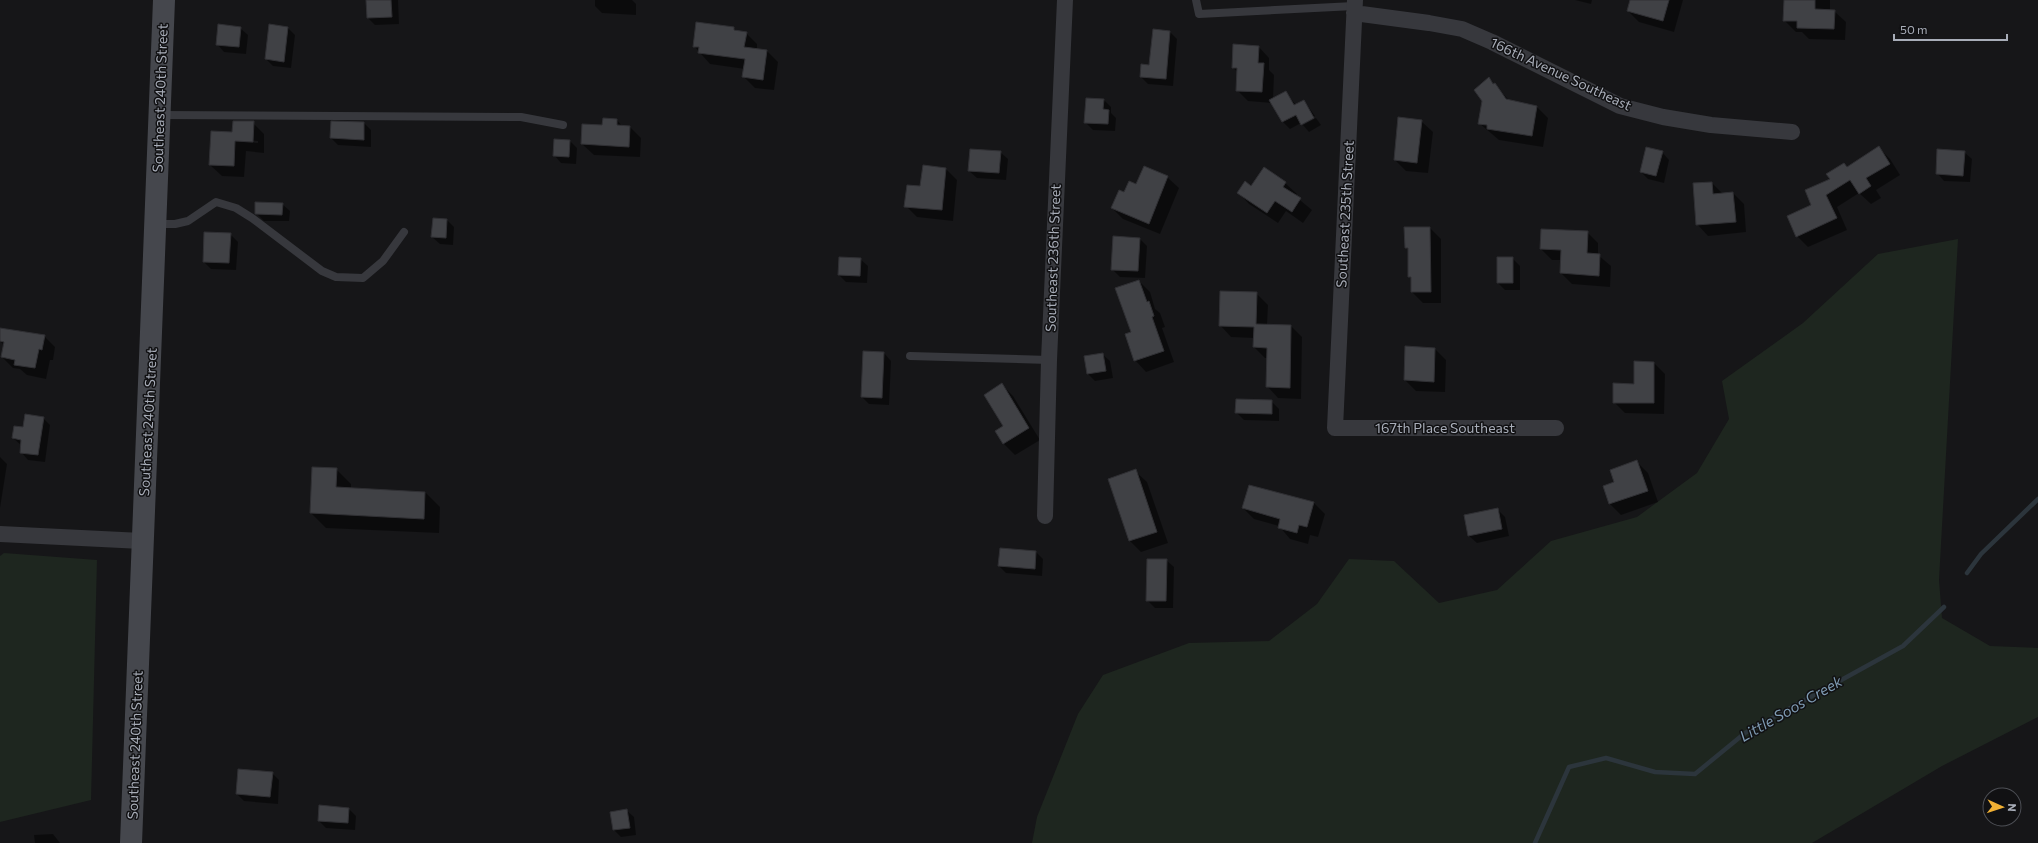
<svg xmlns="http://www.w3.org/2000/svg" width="2038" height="843" viewBox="0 0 2038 843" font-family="Commissioner,sans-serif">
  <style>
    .green { fill: #1e261f }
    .shadow { fill: #0007; fill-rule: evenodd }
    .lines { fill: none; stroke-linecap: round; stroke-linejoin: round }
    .stream { stroke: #2c353c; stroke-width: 4.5 }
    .building { fill: #404145; stroke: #303034 }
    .lane { stroke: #37383d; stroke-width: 8 }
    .street { stroke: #37383d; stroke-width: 16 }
    .secondary { stroke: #45474d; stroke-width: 22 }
    .labels { text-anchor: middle; stroke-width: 3; stroke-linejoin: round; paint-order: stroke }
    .street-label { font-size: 14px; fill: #a8adb8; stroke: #111113 }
    .water-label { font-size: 15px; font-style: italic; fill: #7f9bb3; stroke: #111113 }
  </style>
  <rect width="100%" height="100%" fill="#161618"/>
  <!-- green -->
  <path class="green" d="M1958,239L1939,580L1942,618L1990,646L2038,648V717L1942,766L1812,843H1032L1037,817L1078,714L1103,675L1189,643L1269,641L1317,604L1349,559L1394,561L1439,603L1497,590L1551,541L1637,517L1697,473L1729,419L1722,381L1803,323L1878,254Z
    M4,553L97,560L91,800L0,822V556Z"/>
  <!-- shadow -->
  <path class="shadow" d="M367,0H398L399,24L375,25L368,18Z
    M595,0H632L636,4V15L602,13L595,6Z
    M1575,0H1592L1591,4Z
    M1631,0H1683L1674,32L1639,22L1628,11Z
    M1785,0H1830V11H1834L1846,22L1845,40L1809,39L1802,32H1796L1784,20Z
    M697,23L734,28L738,32L746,33L757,44V50L767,51L778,62L774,90L755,88L743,76L745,69L710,64L694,46Z
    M240,28L248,35L246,54L224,52L217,44Z
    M288,28L295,35L291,68L273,66L266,59Z
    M1153,30L1170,32L1177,39L1173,86L1148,84L1141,77L1150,66Z
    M1258,46L1269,58V70L1274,75L1273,99L1286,93L1296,105L1304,101L1315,116L1303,123V125L1316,118L1321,125L1309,132L1302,124L1301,123L1290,129L1283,122L1272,103L1248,101L1237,90L1238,72L1233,68Z
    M1488,79L1510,101L1537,107L1548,118L1543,147L1499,140L1479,123Z
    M1104,100L1111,107V113L1116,118L1115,131L1093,130L1085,122Z
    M617,120L623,127H630L641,138L640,157L594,155L582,144L603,126Z
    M1421,121L1433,132L1428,173L1406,171L1395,160Z
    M332,122L364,123L371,130V147L338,145L331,138Z
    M253,123L264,134V153L246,151L244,177L222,176L210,165L233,134ZM243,140L258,141V143L243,142Z
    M570,141L577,148L576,164L561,163L554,155Z
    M1879,148L1890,159L1900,175L1876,190L1881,198L1871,204L1859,193L1837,207L1847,230L1808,247L1797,236L1813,206L1844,164L1848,167Z
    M1000,152L1008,159L1006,180L977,178L969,171Z
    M1662,152L1669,160L1664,183L1648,179L1641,172Z
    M1964,152L1972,159L1970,182L1944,181L1937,173Z
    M946,169L957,180L953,221L917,217L906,206Z
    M1264,169L1285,183L1297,194L1295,196L1312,210L1303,223L1286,211L1278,223L1249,204L1238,192L1252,187Z
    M1167,177L1179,188L1160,234L1123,219L1112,208L1125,194L1136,186Z
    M1712,183L1723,194L1733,193L1744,204L1746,232L1708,236L1697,224Z
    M282,204L290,211L289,221H264L256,213Z
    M447,220L454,227L453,245L440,244L432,237Z
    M1430,228L1441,239V303H1423L1412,292V279L1409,276V250L1406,247Z
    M1587,232L1598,243V255L1611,266L1610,287L1572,284L1561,273L1562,260H1552L1541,249Z
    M230,234L238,242L236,270L211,269L204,262Z
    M1140,239L1147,246L1145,278L1120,277L1112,269Z
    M1512,258L1520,266V290H1505L1498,283Z
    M860,259L868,266L867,283L846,282L839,275Z
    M1139,281L1150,292L1155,309L1160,313L1165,327L1162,328L1174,362L1146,372L1135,360L1132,333Z
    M1256,293L1268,305L1267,325L1291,326L1302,337L1301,399L1278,398L1267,386L1268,358H1265L1254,347V338L1231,337L1220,325Z
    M44,336L55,347L53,360H50L46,379L27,375L20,369L13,368L2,357L4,345L0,341V338Z
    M1435,349L1446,360L1445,392L1416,391L1405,380Z
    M884,353L891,361L889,405L869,404L862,397Z
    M1102,354L1110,361L1113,378L1095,381L1088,374Z
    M1654,363L1665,374L1664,414L1625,413L1614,402L1635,385Z
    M1002,385L1013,396L1040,440L1015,455L1004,444L996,431L1005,426Z
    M1271,401L1279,409V421L1244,420L1236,412Z
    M43,418L50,425L45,462L28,460L21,452L22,446L13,438L24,428Z
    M0,457L7,464L0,508Z
    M1637,462L1648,473L1658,502L1621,515L1610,504L1615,483Z
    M336,469L351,484V489L425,492L440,507L439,533L326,528L311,513Z
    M1135,471L1147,482L1168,543L1141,552L1130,541L1109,480Z
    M1314,503L1325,514L1318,537L1310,535L1308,544L1290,539L1279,526L1254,519L1243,508Z
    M1497,509L1505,517L1509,536L1477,543L1469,536L1465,516Z
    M1000,549L1036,552L1043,559L1042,576L1006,573L999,566Z
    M1166,560L1174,567L1173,608H1155L1147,600Z
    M272,773L279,780L278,804L244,801L237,794Z
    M349,809L356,816L355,830L326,828L319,821Z
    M626,810L634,817L636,835L621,837L614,830Z
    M53,834L60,843H35L34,835Z"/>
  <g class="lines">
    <!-- stream -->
    <path class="stream" d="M1967,573L1981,554L2038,499
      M1535,843L1569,767L1606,758L1655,772L1695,774L1745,733L1903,646L1944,607"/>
  </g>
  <!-- building -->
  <path class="building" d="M366,0H391L392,17L367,18Z
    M1630,0H1669L1663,21L1627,11Z
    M1784,0H1815V9L1835,10L1834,29L1797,28V21H1783Z
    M696,22L734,27V30L747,32L744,47L767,50L763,80L742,77L745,59L698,53L699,47H693Z
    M218,24L241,27L239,47L216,45Z
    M269,24L288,27L284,62L265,59Z
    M1153,29L1170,31L1166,79L1140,77L1141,64L1149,65Z
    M1233,44L1259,46L1258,63H1264L1262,92L1236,91L1237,68H1232Z
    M1489,77L1493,84L1495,83L1506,99L1537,106L1532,136L1487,129V125L1478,124L1482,101L1474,90Z
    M1286,91L1294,105L1304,100L1314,118L1301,125L1296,115L1282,122L1269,100Z
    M1086,98L1104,99L1103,109L1109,110L1108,124L1084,123Z
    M1398,117L1422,120L1417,163L1394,160Z
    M603,118L617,119V125L630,126L629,147L581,144L582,124L602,125Z
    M233,121H254L253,142L235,141L234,166L209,165L211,131L232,132Z
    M331,121L364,122V140L330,138Z
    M554,139L570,140L569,157L553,156Z
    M1879,146L1890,164L1866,178L1871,186L1859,194L1850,180L1826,195L1837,218L1796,237L1787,216L1811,205L1805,190L1830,179L1826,174L1844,163L1847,167Z
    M1646,147L1663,151L1656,176L1640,172Z
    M970,149L1001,151L999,173L968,171Z
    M1937,149L1965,151L1963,176L1936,174Z
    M923,165L946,168L942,210L904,207L907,185L920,186Z
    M1144,166L1168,176L1149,224L1111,208L1119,190L1124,192L1129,181L1136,184Z
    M1264,167L1286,182L1283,187L1301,198L1292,212L1275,201L1267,213L1237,193L1245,181L1251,186Z
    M1712,182L1713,194L1733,192L1736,222L1696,225L1693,183Z
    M255,202L283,203L282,215L255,214Z
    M433,218L447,219L446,238L431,237Z
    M1404,227H1430L1431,292H1411V277H1408V248H1405Z
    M1541,229L1588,231L1587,253L1600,254L1599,276L1560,273L1561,250L1540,249Z
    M204,232L231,233L229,263L203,262Z
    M1113,236L1140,238L1138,271L1111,270Z
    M839,257L861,258L860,276L838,275Z
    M1497,257H1513V283H1497Z
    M1139,280L1147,302L1149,301L1154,316L1152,317L1164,351L1134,361L1125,334L1131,332L1115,288Z
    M1220,291L1257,292L1256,324L1291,325L1290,388L1266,387L1267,348L1253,347L1254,327L1219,326Z
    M0,328L45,335L42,350L39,349L35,368L14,365L15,360L1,357L4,342L0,341Z
    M1405,346L1435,348L1434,382L1404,380Z
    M863,351L884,352L882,398L861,397Z
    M1103,353L1106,371L1087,374L1084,356Z
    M1634,361L1654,362V403H1613V383L1634,384Z
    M1002,383L1029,428L1003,444L995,431L1003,426L984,395Z
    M1236,399L1272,400V414L1235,413Z
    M25,414L44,417L38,455L20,453L21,440L12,438L14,426L23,427Z
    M1637,460L1648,491L1609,504L1603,486L1614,482L1610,470Z
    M312,467L337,468L336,487L425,492L424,519L310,513Z
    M1136,469L1157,532L1129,541L1108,479Z
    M1249,485L1314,502L1307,527L1299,525L1297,533L1278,528L1280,519L1242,508Z
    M1498,508L1502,529L1468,536L1464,515Z
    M1000,548L1036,551L1035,569L998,566Z
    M1147,559H1167L1166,601H1146Z
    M238,769L273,772L270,797L236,794Z
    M319,805L349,808L348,823L318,821Z
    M627,809L630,828L613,830L610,812Z"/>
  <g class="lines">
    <!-- lane -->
    <path class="lane" d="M1196,0L1199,14L1354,6
      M161,115L521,117L563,125
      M156,224H175L188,221L216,202L236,208L252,218L322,271L336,277L363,278L383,261L404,232
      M910,356L1049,360"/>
    <!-- street -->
    <path class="street" d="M1355,0L1335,428H1556
      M1354,13L1429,23L1462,29L1492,42L1620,106L1663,117L1711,125L1792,132
      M1045,516L1049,360L1065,0
      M0,534L142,541"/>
    <!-- secondary -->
    <path class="secondary" d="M131,843L164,0"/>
  </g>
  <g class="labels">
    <!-- street labels -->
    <g class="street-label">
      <text transform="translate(1561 74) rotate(25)" y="5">166th Avenue Southeast</text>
      <text transform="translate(160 98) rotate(-88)" y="5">Southeast 240th Street</text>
      <text transform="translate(1345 214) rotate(-87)" y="5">Southeast 235th Street</text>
      <text transform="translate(1053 258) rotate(-88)" y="5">Southeast 236th Street</text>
      <text transform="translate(148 422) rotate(-87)" y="5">Southeast 240th Street</text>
      <text x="1445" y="433">167th Place Southeast</text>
      <text transform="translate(135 745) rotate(-88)" y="5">Southeast 240th Street</text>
    </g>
    <!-- water labels -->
    <g class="water-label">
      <text transform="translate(1791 709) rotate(-30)" y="5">Little Soos Creek</text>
    </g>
  </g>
  <!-- north arrow -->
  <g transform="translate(2002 807) rotate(93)"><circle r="19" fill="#111113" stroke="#4d4f55"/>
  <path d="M0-3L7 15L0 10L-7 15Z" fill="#f2b134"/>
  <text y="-6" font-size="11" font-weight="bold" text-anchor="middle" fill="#a8adb8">N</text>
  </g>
  <!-- scale -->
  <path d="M1894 34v6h113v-6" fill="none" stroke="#a8adb8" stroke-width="2"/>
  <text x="1900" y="34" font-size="12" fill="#a8adb8" stroke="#111113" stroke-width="3" paint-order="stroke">50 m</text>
</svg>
